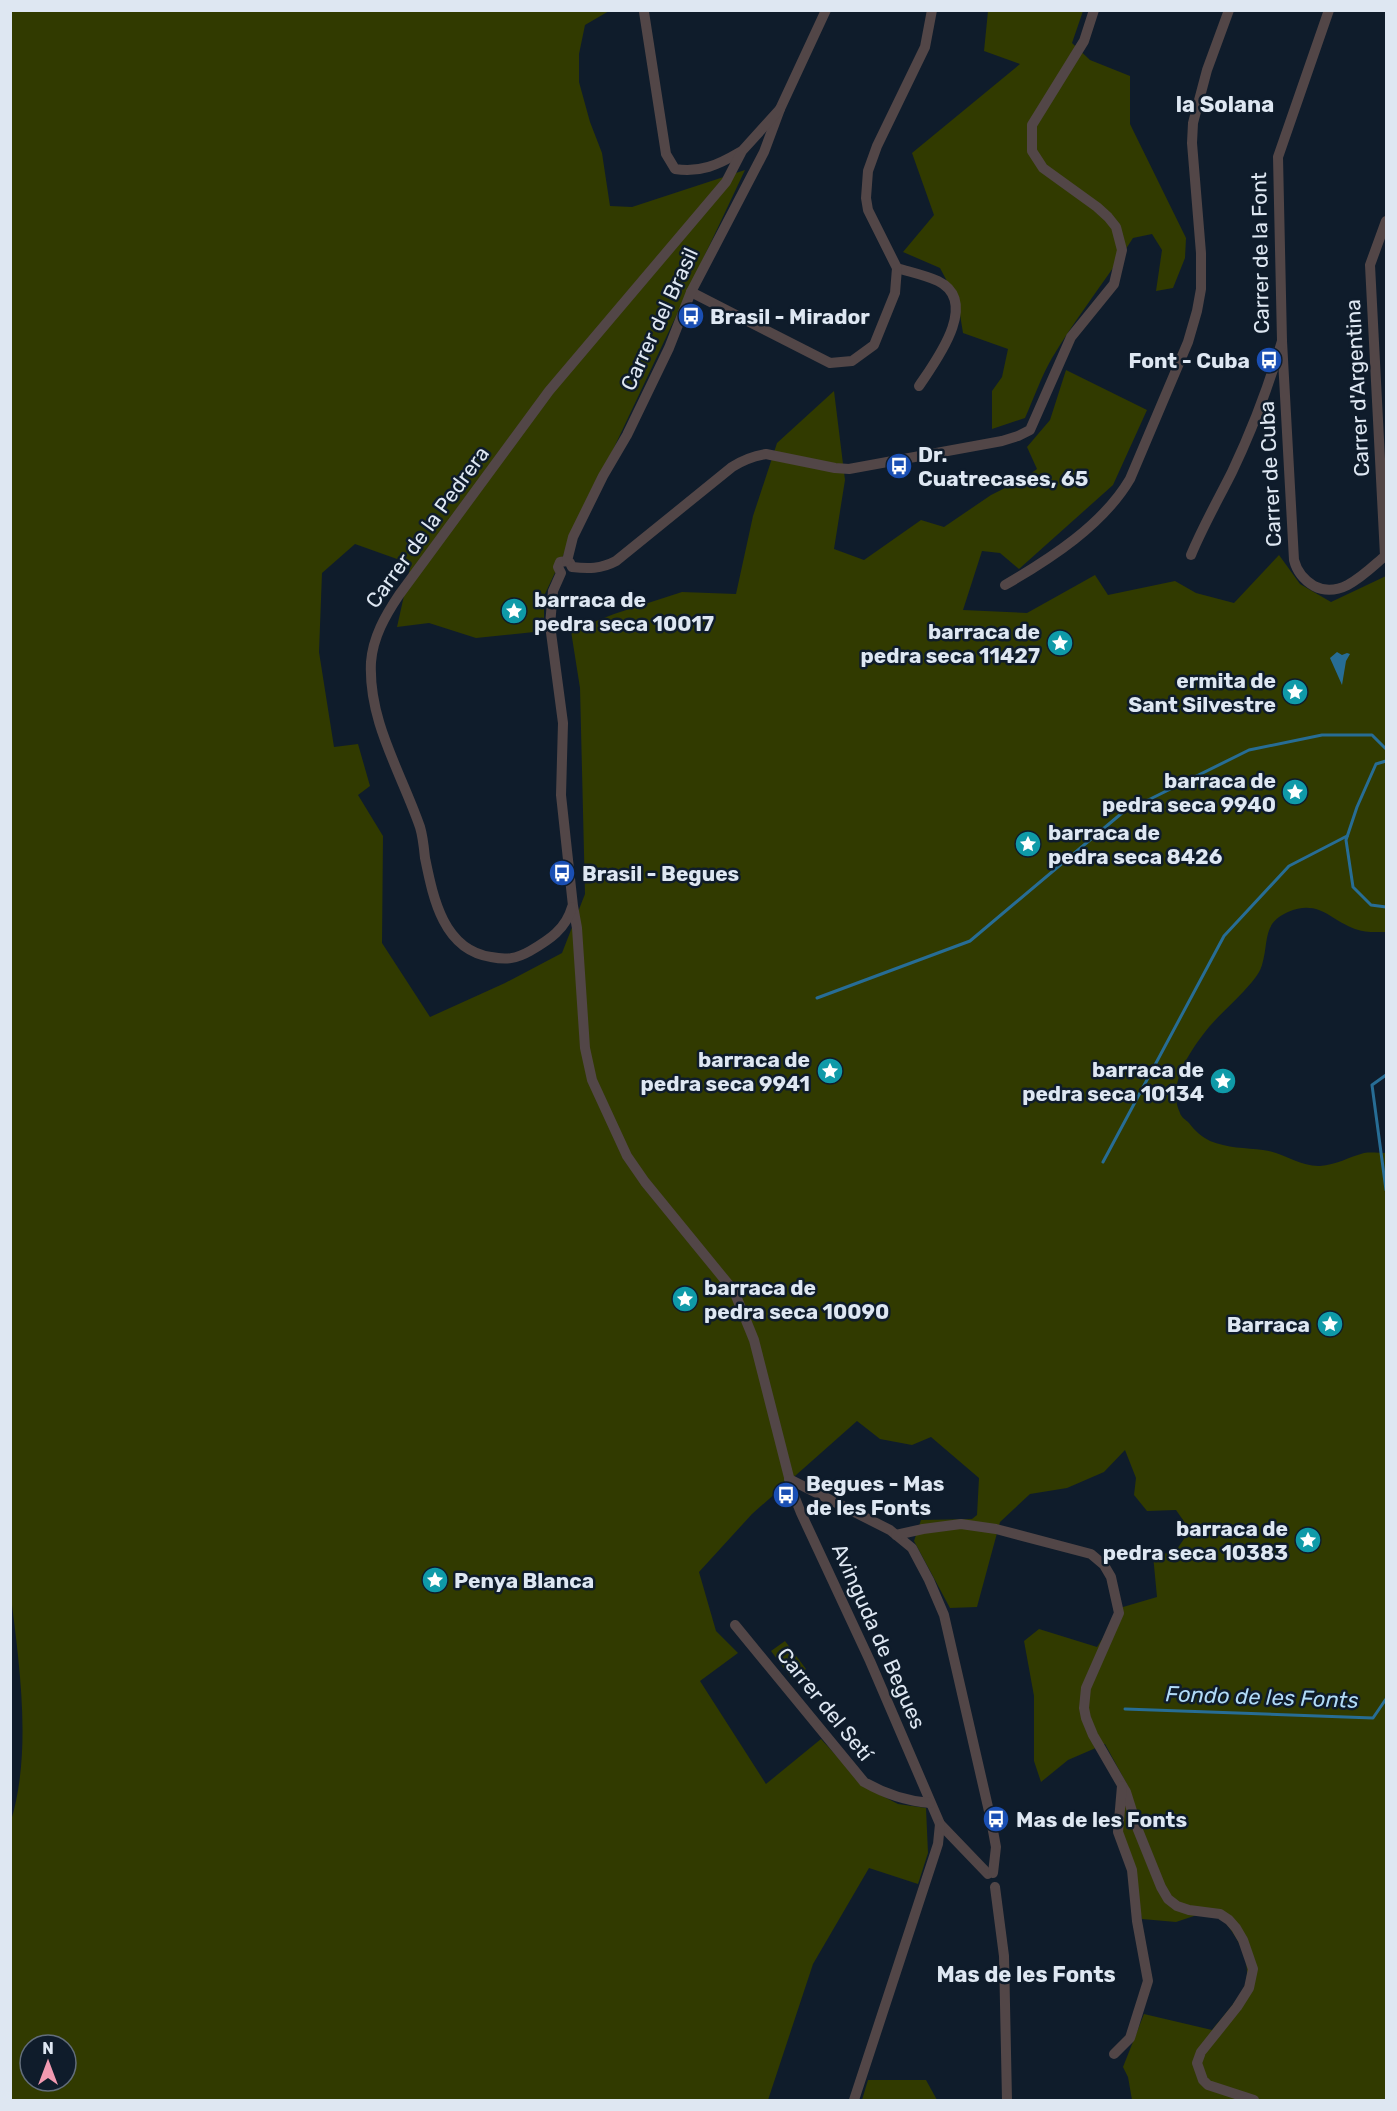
<svg xmlns="http://www.w3.org/2000/svg" width="1397" height="2111" font-family="Rubik,sans-serif">
<style>
.green{fill:#313a00;fill-rule:evenodd}
.water{fill:#276d95}
.lines{fill:none;stroke-linecap:round;stroke-linejoin:round}
.stream{stroke:#276d95;stroke-width:3}
.street{stroke:#524647;stroke-width:10}
.labels{text-anchor:middle;dominant-baseline:central;stroke-width:5;stroke-linejoin:round;paint-order:stroke}
.street-label{font-size:21px;fill:#dee7f2;stroke:#0f1c2b}
.poi-label{font-size:21px;font-weight:bold;fill:#dee7f2;stroke:#0f1c2b;text-anchor:start}
.neighbourhood-label{font-size:22px;font-weight:bold;fill:#dee7f2;stroke:#0f1c2b}
.water-label{font-size:22px;font-style:italic;fill:#b1dbf7;stroke:#0f1c2b}
</style>
<rect width="100%" height="100%" fill="#0f1c2b"/>
<g class="green">
<path d="M 11,11 L 609,11 L 585,25 L 579,54 L 579,82 L 590,122 L 602,153 L 610,206 L 632,207 L 745,170 L 544,596 L 544,631 L 476,638 L 429,623 L 397,627 L 411,564 L 355,544 L 322,573 L 319,652 L 334,747 L 358,744 L 370,786 L 358,795 L 383,836 L 382,943 L 430,1017 L 505,983 L 562,953 L 585,894 L 580,688 L 571,631 L 614,614 L 682,592 L 736,594 L 753,516 L 777,443 L 834,391 L 845,480 L 834,549 L 864,560 L 921,520 L 944,527 L 991,495 L 1023,479 L 1037,469 L 1027,447 L 1050,420 L 1066,370 L 1147,410 L 1113,485 L 1019,569 L 1000,553 L 982,551 L 963,610 L 1027,613 L 1095,575 L 1108,595 L 1175,581 L 1196,593 L 1234,603 L 1279,555 L 1300,584 L 1331,602 L 1386,576 L 1386,932 C 1376,932 1365,933 1355,929 C 1330,920 1319,899 1288,912 C 1262,923 1269,942 1262,965 C 1259,975 1251,983 1244,991 C 1233,1003 1220,1014 1209,1027 C 1192,1048 1166,1084 1180,1113 C 1181,1117 1186,1120 1189,1123 C 1194,1130 1202,1137 1210,1141 C 1227,1148 1246,1148 1263,1150 C 1282,1152 1301,1167 1320,1166 C 1336,1165 1349,1157 1364,1153 C 1371,1152 1379,1153 1386,1153 L 1386,2100 L 1132,2100 L 1128,2077 L 1123,2067 L 1144,2014 L 1212,2030 C 1220,2020 1242,1995 1245,1985 C 1253,1960 1236,1935 1221,1917 L 1200,1914 L 1176,1922 L 1142,1919 L 1120,1831 L 1129,1788 L 1105,1744 L 1068,1760 L 1041,1782 L 1034,1761 L 1034,1696 L 1024,1641 L 1039,1629 L 1097,1647 L 1123,1607 L 1157,1597 L 1153,1555 L 1175,1552 L 1190,1530 L 1176,1510 L 1147,1511 L 1134,1495 L 1136,1478 L 1125,1450 L 1104,1472 L 1067,1488 L 1030,1494 L 1000,1522 L 977,1607 L 950,1608 L 914,1541 L 921,1520 L 972,1519 L 977,1515 L 979,1478 L 931,1437 L 912,1445 L 880,1439 L 857,1421 L 752,1514 L 699,1572 L 716,1631 L 738,1653 L 700,1681 L 766,1784 L 821,1739 L 865,1787 L 898,1804 L 926,1808 L 928,1853 L 918,1884 L 869,1868 L 813,1964 L 768,2100 L 11,2100 L 10,1824 C 33,1752 19,1663 10,1589 ZM 30,2045 L 66,2045 L 66,2081 L 30,2081 Z"/>
<path d="M 988,11 L 1083,11 L 1072,43 L 1090,60 L 1130,76 L 1130,124 L 1186,238 L 1185,258 L 1173,288 L 1156,291 L 1162,250 L 1152,234 L 1133,238 C 1107,279 1077,316 1052,358 C 1041,377 1034,398 1025,418 L 992,429 L 992,391 L 1002,377 L 1008,349 L 963,333 L 958,302 L 940,268 L 903,252 L 934,215 L 912,153 L 1020,64 L 984,51 Z"/>
<path d="M 785,1641 L 806,1669 L 792,1679 L 771,1651 Z"/>
<path d="M 868,2080 L 926,2080 L 937,2100 L 862,2100 Z"/>
</g>
<path class="water" d="M 1337,652 L 1342,655 L 1347,653 L 1350,654 L 1346,661 L 1342,685 L 1330,658 Z"/>
<g class="lines">
<g class="stream">
<path d="M 1386,761 L 1376,764 L 1357,807 L 1346,840 L 1353,887 L 1371,905 L 1386,907"/>
<path d="M 817,998 L 970,941 L 1122,813 L 1249,750 L 1322,735 L 1372,735 L 1386,749"/>
<path d="M 1386,1075 L 1372,1085 L 1386,1190"/>
<path d="M 1103,1162 L 1224,936 L 1289,866 L 1347,836"/>
<path d="M 1125,1709 L 1373,1718 L 1386,1699"/>
</g>
<g class="street">
<path d="M 644,12 L 666,154 L 675,169 C 700,173 718,165 740,152"/>
<path d="M 897,268 C 910,272 925,275 938,281 C 981,302 935,362 919,386"/>
<path d="M 691,292 L 830,363 L 852,361 L 874,345 L 895,293 L 897,268 L 868,210 L 866,198 L 868,171 L 877,146 L 925,47 L 932,10"/>
<path d="M 1282,341 L 1294,560 C 1297,572 1304,580 1314,586 C 1341,600 1366,572 1385,556 L 1370,265 L 1386,221"/>
<path d="M 1191,555 C 1203,526 1218,500 1232,472 C 1252,430 1269,385 1282,341 L 1278,157 L 1329,10"/>
<path d="M 567,561 L 560,562 L 558,567 L 561,573 L 553,591 L 550,625 L 563,723 L 561,795 L 573,906 L 577,928 L 585,1048 L 592,1080 L 627,1156 L 645,1182 L 734,1291 L 754,1340 L 793,1493 L 801,1513 L 870,1661 L 940,1824 L 988,1874"/>
<path d="M 567,561 L 570,563 L 572,567 C 588,569 601,569 616,561 L 732,467 C 743,460 753,456 766,454 L 835,468 L 849,469 L 1002,441 L 1018,436 L 1030,430 L 1071,337 L 1114,284 L 1122,250 L 1116,227 L 1108,217 L 1097,207 L 1043,168 L 1032,151 L 1032,125 L 1084,41 L 1094,10"/>
<path d="M 567,561 L 573,537 L 603,476 L 627,435 L 669,348 L 691,292 L 764,152 L 780,109 L 826,10"/>
<path d="M 1005,585 C 1050,559 1103,525 1130,479 L 1188,342 L 1197,311 L 1201,289 L 1201,253 L 1192,143 L 1193,123 L 1207,70 L 1229,10"/>
<path d="M 572,907 C 566,929 549,940 530,951 C 516,959 506,960 491,957 C 443,950 433,897 425,858 C 424,848 423,837 420,827 C 401,772 368,721 371,662 C 373,637 385,616 399,595 L 549,391 L 726,182 L 742,151 L 780,109"/>
<path d="M 789,1479 L 890,1530 L 912,1548 L 929,1580 L 944,1615 L 991,1820 L 996,1847 L 993,1873"/>
<path d="M 896,1535 L 923,1529 L 961,1524 L 996,1529 L 1091,1554 L 1104,1565 L 1111,1577 L 1119,1613 L 1086,1688 L 1084,1708 L 1086,1718 L 1093,1735 L 1126,1792 L 1138,1830 L 1161,1887 L 1168,1899 L 1177,1906 L 1189,1910 L 1220,1914 L 1229,1920 L 1236,1928 L 1243,1940 L 1253,1969 L 1249,1988 L 1237,2007 L 1201,2052 L 1197,2063 L 1203,2080 L 1208,2085 L 1254,2100"/>
<path d="M 735,1625 L 864,1782 C 885,1794 906,1801 930,1803"/>
<path d="M 995,1887 L 1004,1956 L 1007,2100"/>
<path d="M 1114,2054 L 1130,2038 L 1148,1981 L 1137,1921 L 1132,1870 L 1118,1832 L 1122,1786"/>
<path d="M 854,2100 L 938,1844 L 940,1824"/>
</g>
</g>
<defs>
<symbol id="bus-disc" viewBox="-11 -11 22 22"><circle r="9.5" fill="#1a4fb4" stroke="#0f1c2b"/><path d="M-5-6H5V4H4V6H2V4H-2V6H-4V4H-5ZM-3.5-4V0h7V-4ZM-3.5 1.2v1.5H-2V1.2ZM2 1.2v1.5H3.5V1.2Z" fill="#fff"/></symbol>
<symbol id="sight-disc" viewBox="-11 -11 22 22"><circle r="9.5" fill="#0f9aa8" stroke="#0f1c2b"/><path d="M0-6L1.8-2.2L6-1.7L2.9 1.2L3.7 5.4L0 3.3L-3.7 5.4L-2.9 1.2L-6-1.7L-1.8-2.2Z" fill="#fff"/></symbol>
</defs>
<g fill-rule="evenodd">
<use href="#bus-disc" x="676" y="301" width="30" height="30"/>
<use href="#bus-disc" x="1254" y="345" width="30" height="30"/>
<use href="#bus-disc" x="884" y="451" width="30" height="30"/>
<use href="#sight-disc" x="499" y="596" width="30" height="30"/>
<use href="#sight-disc" x="1045" y="628" width="30" height="30"/>
<use href="#sight-disc" x="1280" y="677" width="30" height="30"/>
<use href="#sight-disc" x="1280" y="777" width="30" height="30"/>
<use href="#sight-disc" x="1013" y="829" width="30" height="30"/>
<use href="#bus-disc" x="547" y="858" width="30" height="30"/>
<use href="#sight-disc" x="815" y="1056" width="30" height="30"/>
<use href="#sight-disc" x="1208" y="1066" width="30" height="30"/>
<use href="#sight-disc" x="670" y="1284" width="30" height="30"/>
<use href="#sight-disc" x="1315" y="1309" width="30" height="30"/>
<use href="#bus-disc" x="771" y="1480" width="30" height="30"/>
<use href="#sight-disc" x="1293" y="1525" width="30" height="30"/>
<use href="#sight-disc" x="420" y="1565" width="30" height="30"/>
<use href="#bus-disc" x="981" y="1804" width="30" height="30"/>
</g>
<g class="labels">
<g class="street-label">
<text transform="translate(1260 253) rotate(-91)">Carrer de la Font</text>
<text transform="translate(659 319) rotate(-65)">Carrer del Brasil</text>
<text transform="translate(1357 388) rotate(-93)">Carrer d'Argentina</text>
<text transform="translate(1270 474) rotate(-93)">Carrer de Cuba</text>
<text transform="translate(427 527) rotate(-54)">Carrer de la Pedrera</text>
<text transform="translate(879 1636) rotate(66)">Avinguda de Begues</text>
<text transform="translate(825 1704) rotate(51)">Carrer del Setí</text>
</g>
<g class="poi-label">
<text x="710" y="316">Brasil - Mirador</text>
<text x="1250" y="360" text-anchor="end">Font - Cuba</text>
<text x="918" y="454">Dr.<tspan x="918" dy="24">Cuatrecases, 65</tspan></text>
<text x="534" y="599">barraca de<tspan x="534" dy="24">pedra seca 10017</tspan></text>
<text x="1040" y="631" text-anchor="end">barraca de<tspan x="1040" dy="24">pedra seca 11427</tspan></text>
<text x="1276" y="680" text-anchor="end">ermita de<tspan x="1276" dy="24">Sant Silvestre</tspan></text>
<text x="1276" y="780" text-anchor="end">barraca de<tspan x="1276" dy="24">pedra seca 9940</tspan></text>
<text x="1048" y="832">barraca de<tspan x="1048" dy="24">pedra seca 8426</tspan></text>
<text x="582" y="873">Brasil - Begues</text>
<text x="810" y="1059" text-anchor="end">barraca de<tspan x="810" dy="24">pedra seca 9941</tspan></text>
<text x="1204" y="1069" text-anchor="end">barraca de<tspan x="1204" dy="24">pedra seca 10134</tspan></text>
<text x="704" y="1287">barraca de<tspan x="704" dy="24">pedra seca 10090</tspan></text>
<text x="1310" y="1324" text-anchor="end">Barraca</text>
<text x="806" y="1483">Begues - Mas<tspan x="806" dy="24">de les Fonts</tspan></text>
<text x="1288" y="1528" text-anchor="end">barraca de<tspan x="1288" dy="24">pedra seca 10383</tspan></text>
<text x="454" y="1580">Penya Blanca</text>
<text x="1016" y="1819">Mas de les Fonts</text>
</g>
<g class="neighbourhood-label">
<text x="1225" y="104">la Solana</text>
<text x="1026" y="1974">Mas de les Fonts</text>
</g>
<g class="water-label">
<text transform="translate(1262 1697) rotate(2)">Fondo de les Fonts</text>
</g>
</g>
<rect width="1397" height="2111" fill="none" stroke="#dee7f2" stroke-width="24"/>
<g transform="translate(48 2063)"><circle r="28" fill="#0f1c2b" stroke="#626d7b" stroke-width="1.5"/>
<path d="M0-4.5L10 22L0 15L-10 22Z" fill="#f19ab1"/>
<text y="-9" font-size="16" font-weight="bold" text-anchor="middle" fill="#dee7f2">N</text>
</g>
</svg>
